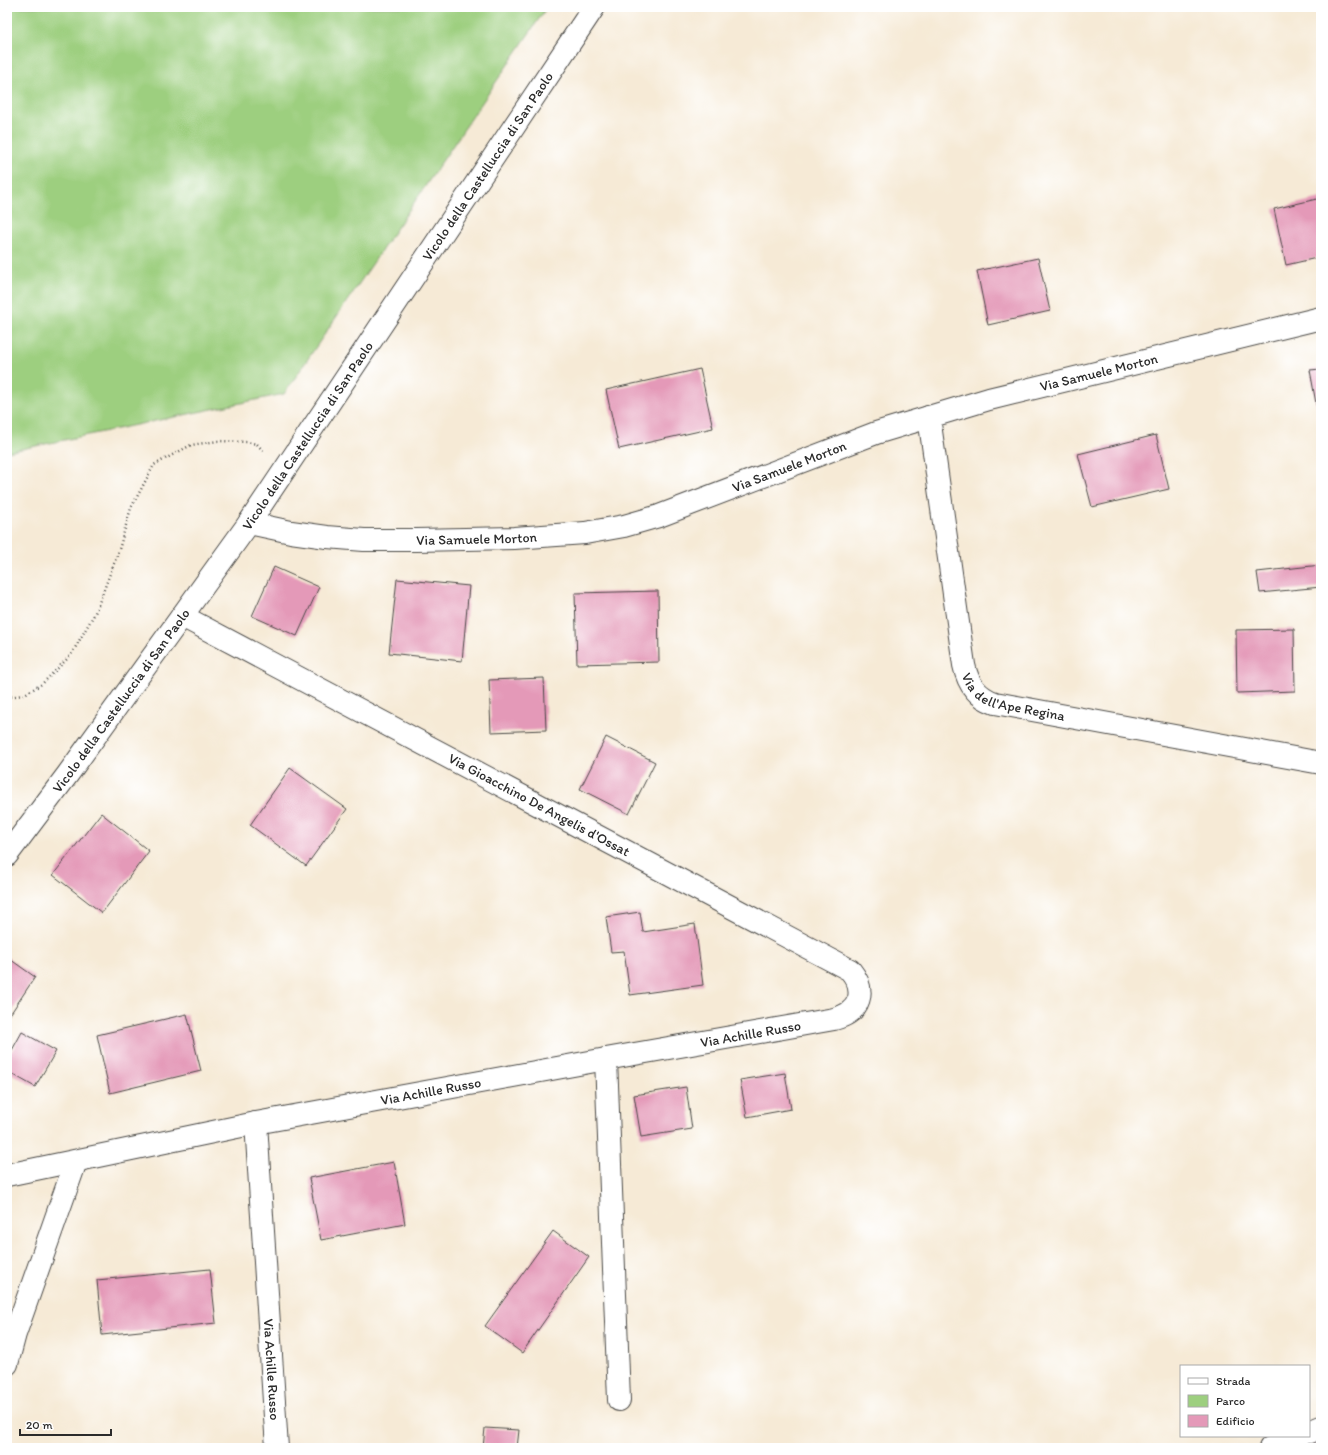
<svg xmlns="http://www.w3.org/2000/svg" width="1328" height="1455" font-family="Itim,sans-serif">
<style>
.industrial{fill:#d1bdcb}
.green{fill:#9dcf7f;stroke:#647d55}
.building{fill:#e499b8}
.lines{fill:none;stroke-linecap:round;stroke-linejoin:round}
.minor-casing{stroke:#494845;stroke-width:24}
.path{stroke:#494845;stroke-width:2.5;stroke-dasharray:1 3;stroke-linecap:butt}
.minor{stroke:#fff;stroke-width:22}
.labels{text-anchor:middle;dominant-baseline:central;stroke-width:3.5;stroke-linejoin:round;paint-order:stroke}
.street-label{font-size:14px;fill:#2b2b2b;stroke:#fff}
</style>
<rect width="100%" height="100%" fill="#fff"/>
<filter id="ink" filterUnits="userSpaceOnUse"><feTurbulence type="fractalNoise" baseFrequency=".025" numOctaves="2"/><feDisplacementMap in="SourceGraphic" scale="8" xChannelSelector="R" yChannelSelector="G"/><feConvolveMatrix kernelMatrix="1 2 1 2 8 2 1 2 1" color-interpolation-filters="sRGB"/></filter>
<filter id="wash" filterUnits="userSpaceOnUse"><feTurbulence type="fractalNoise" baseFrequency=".012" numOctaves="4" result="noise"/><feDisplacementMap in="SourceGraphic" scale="16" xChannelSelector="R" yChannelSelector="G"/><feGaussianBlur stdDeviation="0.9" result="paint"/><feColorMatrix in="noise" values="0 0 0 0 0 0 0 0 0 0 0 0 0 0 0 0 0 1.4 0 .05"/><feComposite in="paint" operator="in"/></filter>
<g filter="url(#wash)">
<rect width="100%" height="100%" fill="#f6ead6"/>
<path class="industrial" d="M 1321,1429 L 1321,1448 L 1282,1448 Z"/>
<path class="green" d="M 7,7 L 547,7 L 284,394 L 7,452 Z"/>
<g id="blocks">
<g class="building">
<path d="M 1321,198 L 1321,257 L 1286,265 L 1274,209 Z"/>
<path d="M 1038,258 L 1050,311 L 988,325 L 977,271 Z"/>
<path d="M 700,369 L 713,428 L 619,449 L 606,390 Z"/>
<path d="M 1321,369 L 1321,426 L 1320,426 L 1310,370 Z"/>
<path d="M 1156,435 L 1169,489 L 1092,507 L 1078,454 Z"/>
<path d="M 1321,565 L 1321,587 L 1260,593 L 1257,572 Z"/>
<path d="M 274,567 L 319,587 L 297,636 L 252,616 Z"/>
<path d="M 397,579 L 469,586 L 462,661 L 389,653 Z"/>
<path d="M 658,591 L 659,662 L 577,664 L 575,593 Z"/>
<path d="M 1294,629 L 1295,691 L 1237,693 L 1236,630 Z"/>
<path d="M 544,678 L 546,730 L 491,732 L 489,680 Z"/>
<path d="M 606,737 L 655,762 L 629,814 L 580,789 Z"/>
<path d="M 290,768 L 347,809 L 306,866 L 250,825 Z"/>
<path d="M 101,813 L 149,851 L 102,913 L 53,875 Z"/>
<path d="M 640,912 L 643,932 L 695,924 L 703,985 L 630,995 L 624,951 L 611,952 L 606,917 Z"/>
<path d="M 7,957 L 35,977 L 9,1016 L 7,1014 Z"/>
<path d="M 187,1014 L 201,1071 L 110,1093 L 97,1035 Z"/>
<path d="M 22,1032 L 56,1051 L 35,1087 L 7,1071 L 7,1050 L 11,1052 Z"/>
<path d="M 785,1073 L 791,1109 L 747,1117 L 740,1080 Z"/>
<path d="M 686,1087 L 692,1129 L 641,1137 L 634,1095 Z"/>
<path d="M 394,1162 L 405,1224 L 321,1240 L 309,1178 Z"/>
<path d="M 553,1231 L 589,1257 L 522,1353 L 485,1326 Z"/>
<path d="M 210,1269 L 216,1323 L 102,1335 L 97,1280 Z"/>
<path d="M 485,1428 L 519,1430 L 517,1448 L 483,1448 Z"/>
</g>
</g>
</g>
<g filter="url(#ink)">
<use href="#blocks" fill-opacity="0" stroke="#494845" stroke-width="1"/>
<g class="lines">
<defs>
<g id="minor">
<path id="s1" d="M 929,417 L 964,665 C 968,684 977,697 995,703 L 1321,763"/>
<path id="s2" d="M 249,523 L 291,532 L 327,537 L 364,540 L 416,540 L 514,538 L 585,533 L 624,526 L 659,516 L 876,433 L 929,417 L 989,399 L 1321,318"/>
<path id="s3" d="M 7,855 L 68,774 L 249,523 L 594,7"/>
<path d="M 606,1059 L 619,1400"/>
<path id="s4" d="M 256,1123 L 277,1448"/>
<path id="s5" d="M 7,1175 L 256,1123 L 606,1059 L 834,1019 C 861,1012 867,991 850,970 L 182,616"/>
<path d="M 7,1364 L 15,1334 L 76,1161"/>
<path d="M 1309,1432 L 1321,1427"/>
<path d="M 1270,1448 L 1299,1436"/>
</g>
</defs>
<use href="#minor" class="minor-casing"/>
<path class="path" d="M 7,697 L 23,695 L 42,684 L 71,655 L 95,613 L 118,553 L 131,508 L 154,465 L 191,445 L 218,441 L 247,442 L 257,444 L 265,453"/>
<use href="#minor" class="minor"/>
</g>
</g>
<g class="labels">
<g class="street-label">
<text stroke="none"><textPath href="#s3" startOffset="840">Vicolo della Castelluccia di San Paolo</textPath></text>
<text stroke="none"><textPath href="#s2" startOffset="877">Via Samuele Morton</textPath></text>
<text stroke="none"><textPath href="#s3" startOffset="516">Vicolo della Castelluccia di San Paolo</textPath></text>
<text stroke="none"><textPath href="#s2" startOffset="553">Via Samuele Morton</textPath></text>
<text stroke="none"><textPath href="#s2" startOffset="229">Via Samuele Morton</textPath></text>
<text stroke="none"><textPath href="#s1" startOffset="316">Via dell'Ape Regina</textPath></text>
<text stroke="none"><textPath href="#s3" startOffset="192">Vicolo della Castelluccia di San Paolo</textPath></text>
<text transform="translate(539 805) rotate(28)">Via Gioacchino De Angelis d'Ossat</text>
<text stroke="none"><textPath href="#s5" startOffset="757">Via Achille Russo</textPath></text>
<text stroke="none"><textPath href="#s5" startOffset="432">Via Achille Russo</textPath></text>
<text stroke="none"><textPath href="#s4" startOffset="247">Via Achille Russo</textPath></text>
</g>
</g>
<rect width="1328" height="1455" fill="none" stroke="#fff" stroke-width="24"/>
<rect x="1180" y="1365" width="130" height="72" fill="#ffffff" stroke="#aaaaaa"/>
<rect x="1188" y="1378" width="20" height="6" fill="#ffffff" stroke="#aaaaaa"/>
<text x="1216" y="1385" font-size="12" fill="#2b2b2b">Strada</text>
<rect x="1188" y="1395" width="20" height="12" fill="#9dcf7f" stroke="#aaaaaa"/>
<text x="1216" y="1405" font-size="12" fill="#2b2b2b">Parco</text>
<rect x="1188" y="1415" width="20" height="12" fill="#e499b8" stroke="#aaaaaa"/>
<text x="1216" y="1425" font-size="12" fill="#2b2b2b">Edificio</text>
<path d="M20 1429v6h91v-6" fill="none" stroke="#2b2b2b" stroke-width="2"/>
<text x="26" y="1429" font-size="12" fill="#2b2b2b" stroke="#ffffff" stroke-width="3" paint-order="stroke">20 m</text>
</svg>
